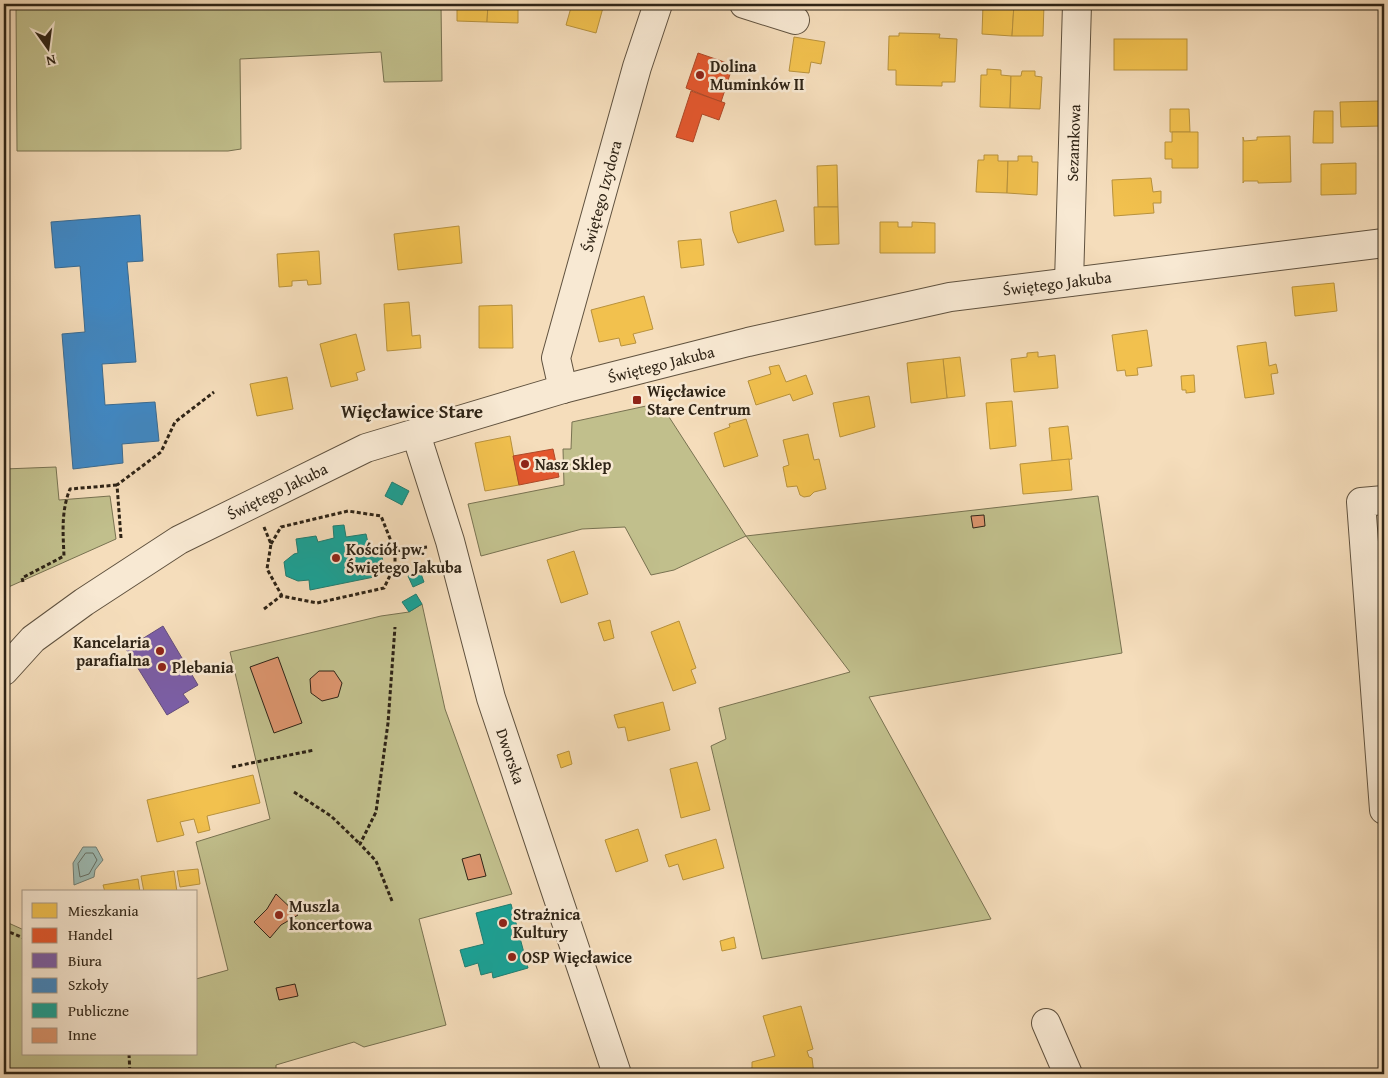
<svg xmlns="http://www.w3.org/2000/svg" width="1388" height="1078" font-family="'Gentium Book Plus',serif">
<style>
.green{fill:#c1bf8c;stroke:#787251}
.water{fill:#9dbbb4;stroke:#717f75}
.homes{fill:#f2c14e;stroke:#b8923d}
.shops{fill:#e4572e;stroke:#ae4827}
.offices{fill:#7b5ea7;stroke:#644d7c}
.schools{fill:#3f88c5;stroke:#3a6a90}
.public{fill:#17a398;stroke:#1e7d71}
.lines{fill:none;stroke-linecap:round;stroke-linejoin:round}
.shore{stroke:#667065;stroke-width:1}
.building{fill:#db946d;stroke:#2f2416}
.minor-casing{stroke:#60523f;stroke-width:30}
.path{stroke:#2f2416;stroke-width:3;stroke-dasharray:4 2.5;stroke-linecap:butt}
.minor{stroke:#f8e9d3;stroke-width:28}
.poi-dot{fill:#8f2418;stroke:#f8e9d3;stroke-width:2}
.labels{text-anchor:middle;dominant-baseline:central;stroke-width:5;stroke-linejoin:round;paint-order:stroke}
.poi-label{font-size:16px;font-weight:bold;fill:#2f2416;stroke:#f8e9d3;text-anchor:start}
.street-label{font-size:16px;fill:#2f2416;stroke:#f8e9d3}
.quarter-label{font-size:19px;font-weight:bold;fill:#2f2416;stroke:#f8e9d3}
</style>
<rect width="100%" height="100%" fill="#f5ddbb"/>
<filter id="stains"><feTurbulence type="fractalNoise" baseFrequency=".004" numOctaves="4"/><feColorMatrix values="0 0 0 0 .2 0 0 0 0 .09 0 0 0 0 .02 0 0 0 .5 -.17"/></filter>
<radialGradient id="worn" r=".72"><stop offset=".6" stop-color="#630" stop-opacity="0"/><stop offset="1" stop-color="#630" stop-opacity=".3"/></radialGradient>
<g class="green">
<path d="M 16,4 L 441,4 L 442,81 L 384,82 L 381,52 L 240,59 L 241,149 L 228,151 L 17,151 Z"/>
<path d="M 660,403 L 746,536 L 1098,496 L 1122,653 L 869,697 L 991,919 L 762,959 L 711,746 L 726,739 L 719,708 L 850,672 L 746,536 L 674,570 L 651,575 L 625,527 L 582,529 L 481,556 L 468,504 L 564,485 L 563,449 L 571,449 L 572,422 Z"/>
<path d="M 56,467 L 59,500 L 110,496 L 116,539 L 4,589 L 4,469 Z"/>
<path d="M 422,604 L 445,709 L 512,894 L 419,919 L 446,1025 L 364,1047 L 354,1042 L 276,1065 L 276,1074 L 4,1074 L 4,921 L 24,930 L 24,1054 L 196,1054 L 196,979 L 228,970 L 196,842 L 270,819 L 230,652 L 381,616 L 409,612 Z"/>
</g>
<path class="water" d="M 83,847 L 96,847 L 103,860 L 95,870 L 94,877 L 74,885 L 73,863 Z"/>
<g class="homes">
<path d="M 457,4 L 488,4 L 487,22 L 457,21 Z"/>
<path d="M 488,4 L 518,4 L 518,23 L 487,22 Z"/>
<path d="M 572,4 L 604,4 L 596,33 L 566,25 Z"/>
<path d="M 983,4 L 1014,4 L 1012,36 L 982,34 Z"/>
<path d="M 1014,4 L 1044,4 L 1043,36 L 1012,36 Z"/>
<path d="M 899,33 L 940,34 L 939,38 L 957,39 L 955,82 L 942,82 L 942,86 L 896,85 L 896,70 L 888,70 L 889,36 L 899,36 Z"/>
<path d="M 794,37 L 825,42 L 821,64 L 811,62 L 809,73 L 789,71 Z"/>
<rect x="1114" y="39" width="73" height="31"/>
<path d="M 987,69 L 1001,70 L 1001,75 L 1011,76 L 1010,108 L 980,107 L 981,75 L 987,75 Z"/>
<path d="M 1022,71 L 1035,71 L 1035,76 L 1042,77 L 1040,109 L 1010,108 L 1011,76 L 1021,76 Z"/>
<path d="M 1380,101 L 1384,101 L 1384,126 L 1381,126 Z"/>
<path d="M 1380,101 L 1381,126 L 1341,127 L 1340,102 Z"/>
<path d="M 1170,109 L 1189,109 L 1190,132 L 1170,132 Z"/>
<path d="M 1314,111 L 1333,111 L 1333,143 L 1313,143 Z"/>
<path d="M 1172,132 L 1198,132 L 1198,168 L 1172,168 L 1172,159 L 1165,159 L 1165,142 L 1172,142 Z"/>
<path d="M 1290,136 L 1291,182 L 1258,183 L 1258,181 L 1244,181 L 1243,183 L 1243,137 L 1244,141 L 1257,140 L 1257,137 Z"/>
<path d="M 984,155 L 998,155 L 998,161 L 1008,161 L 1007,193 L 976,192 L 978,160 L 984,160 Z"/>
<path d="M 1018,156 L 1032,156 L 1032,162 L 1038,162 L 1037,195 L 1007,193 L 1008,161 L 1018,161 Z"/>
<path d="M 1356,163 L 1356,194 L 1321,195 L 1321,164 Z"/>
<path d="M 837,165 L 838,207 L 818,207 L 817,166 Z"/>
<path d="M 1151,178 L 1153,192 L 1161,191 L 1161,203 L 1153,203 L 1154,213 L 1114,216 L 1112,180 Z"/>
<path d="M 776,200 L 784,231 L 738,243 L 733,231 L 730,212 Z"/>
<path d="M 814,207 L 838,207 L 839,244 L 815,245 Z"/>
<path d="M 880,222 L 898,222 L 898,227 L 912,227 L 912,222 L 935,223 L 935,253 L 880,253 Z"/>
<path d="M 459,226 L 462,263 L 398,270 L 394,234 Z"/>
<path d="M 701,239 L 704,265 L 681,268 L 678,241 Z"/>
<path d="M 319,251 L 321,284 L 308,285 L 307,280 L 292,281 L 292,286 L 279,287 L 277,254 Z"/>
<path d="M 1334,283 L 1337,311 L 1295,316 L 1292,287 Z"/>
<path d="M 644,296 L 653,329 L 633,334 L 636,343 L 621,346 L 619,338 L 599,342 L 591,310 Z"/>
<path d="M 409,302 L 412,336 L 420,335 L 421,348 L 387,351 L 384,304 Z"/>
<path d="M 512,305 L 513,348 L 479,348 L 479,306 Z"/>
<path d="M 1147,330 L 1152,366 L 1137,368 L 1138,375 L 1126,376 L 1125,370 L 1117,371 L 1112,335 Z"/>
<path d="M 356,334 L 365,370 L 356,373 L 358,380 L 331,387 L 320,344 Z"/>
<path d="M 1266,342 L 1269,366 L 1276,364 L 1278,373 L 1271,374 L 1274,394 L 1245,398 L 1237,346 Z"/>
<path d="M 1038,352 L 1038,357 L 1055,355 L 1058,388 L 1014,392 L 1011,359 L 1027,357 L 1027,353 Z"/>
<path d="M 960,357 L 965,396 L 947,398 L 943,359 Z"/>
<path d="M 943,359 L 947,398 L 911,403 L 907,363 Z"/>
<path d="M 779,365 L 786,382 L 806,375 L 813,394 L 793,401 L 790,394 L 756,405 L 748,381 L 771,374 L 769,367 Z"/>
<path d="M 1194,375 L 1195,392 L 1186,393 L 1186,390 L 1182,390 L 1181,376 Z"/>
<path d="M 287,377 L 293,409 L 257,416 L 250,384 Z"/>
<path d="M 869,396 L 875,427 L 840,437 L 833,403 Z"/>
<path d="M 1012,401 L 1016,446 L 990,449 L 986,403 Z"/>
<path d="M 746,419 L 758,456 L 724,467 L 714,433 L 730,427 L 729,424 Z"/>
<path d="M 1068,426 L 1072,459 L 1052,461 L 1049,428 Z"/>
<path d="M 808,434 L 814,460 L 819,459 L 826,489 L 814,492 L 810,496 L 804,497 L 800,495 L 797,486 L 787,487 L 783,467 L 789,465 L 783,440 Z"/>
<path d="M 510,436 L 519,485 L 485,491 L 475,443 Z"/>
<path d="M 1069,459 L 1072,490 L 1023,494 L 1020,464 Z"/>
<path d="M 574,551 L 588,594 L 561,603 L 547,560 Z"/>
<path d="M 610,620 L 614,638 L 604,641 L 598,623 Z"/>
<path d="M 679,621 L 696,668 L 691,670 L 696,683 L 673,691 L 651,632 Z"/>
<path d="M 663,702 L 670,730 L 628,741 L 625,727 L 618,728 L 614,715 Z"/>
<path d="M 569,751 L 572,764 L 561,768 L 557,755 Z"/>
<path d="M 697,762 L 710,810 L 681,818 L 670,769 Z"/>
<path d="M 253,775 L 260,803 L 207,816 L 210,830 L 198,833 L 194,819 L 180,822 L 184,835 L 157,842 L 147,800 Z"/>
<path d="M 638,829 L 648,861 L 616,872 L 605,840 Z"/>
<path d="M 716,839 L 724,868 L 683,880 L 678,864 L 669,867 L 665,855 Z"/>
<path d="M 198,869 L 200,884 L 180,887 L 177,871 Z"/>
<path d="M 174,871 L 177,892 L 144,892 L 141,876 Z"/>
<path d="M 138,879 L 140,892 L 105,892 L 103,885 Z"/>
<path d="M 734,937 L 736,948 L 722,951 L 720,941 Z"/>
<path d="M 801,1006 L 813,1049 L 807,1051 L 809,1057 L 812,1058 L 814,1074 L 729,1074 L 752,1068 L 752,1062 L 775,1056 L 763,1016 Z"/>
</g>
<g class="shops">
<path d="M 698,53 L 733,65 L 721,102 L 686,88 Z"/>
<path d="M 691,91 L 725,103 L 719,120 L 702,114 L 693,142 L 676,137 Z"/>
<path d="M 553,449 L 559,477 L 519,485 L 513,456 Z"/>
</g>
<path class="offices" d="M 163,626 L 198,685 L 183,694 L 189,702 L 167,715 L 126,649 Z"/>
<path class="schools" d="M 140,215 L 143,261 L 127,262 L 136,362 L 102,364 L 105,405 L 155,402 L 159,441 L 122,444 L 123,463 L 73,469 L 62,334 L 85,332 L 80,266 L 55,268 L 51,222 Z"/>
<g class="public">
<path d="M 392,482 L 409,491 L 402,505 L 385,496 Z"/>
<path d="M 344,525 L 346,537 L 366,534 L 369,547 L 380,546 L 383,562 L 372,564 L 374,577 L 310,590 L 309,580 L 298,581 L 286,576 L 284,562 L 294,554 L 298,553 L 296,539 L 316,536 L 318,542 L 334,538 L 333,526 Z"/>
<path d="M 420,571 L 424,582 L 413,587 L 408,576 Z"/>
<path d="M 416,594 L 422,604 L 409,612 L 402,602 Z"/>
<path d="M 511,904 L 528,968 L 493,978 L 492,972 L 481,975 L 478,963 L 465,967 L 460,950 L 484,944 L 476,913 Z"/>
</g>
<g class="lines">
<path class="shore" d="M 86,853 L 93,853 L 97,860 L 89,874 L 80,877 L 78,864 Z"/>
</g>
<g class="building">
<path d="M 984,515 L 985,526 L 973,528 L 971,516 Z"/>
<path d="M 278,657 L 302,723 L 274,733 L 250,667 Z"/>
<path d="M 319,671 L 334,671 L 342,683 L 338,697 L 322,701 L 311,693 L 310,679 Z"/>
<path d="M 480,854 L 486,876 L 468,880 L 462,859 Z"/>
<path d="M 276,894 L 298,915 L 281,925 L 270,938 L 254,922 L 267,909 Z"/>
<path d="M 295,984 L 298,996 L 279,1000 L 276,988 Z"/>
</g>
<g class="lines">
<defs>
<g id="minor">
<path d="M 744,4 L 795,20"/>
<path d="M 1069,282 L 1077,4"/>
<path d="M 563,389 L 556,358 L 637,67 L 658,4"/>
<path d="M 416,434 L 450,541 L 491,698 L 617,1074"/>
<path d="M 1384,500 L 1361,502 L 1384,810"/>
<path d="M 4,671 L 33,639 L 84,602 L 179,540 L 366,448 L 563,389 L 748,342 L 950,297 L 1384,243"/>
<path d="M 1046,1023 L 1068,1074"/>
</g>
</defs>
<use href="#minor" class="minor-casing"/>
<g class="path">
<path d="M 264,527 L 271,544 L 267,569 L 282,596 L 317,603 L 384,588 L 395,565 L 395,551 L 427,547"/>
<path d="M 121,538 L 117,485 L 161,452 L 175,422 L 214,392"/>
<path d="M 271,544 L 281,527 L 348,511 L 381,516 L 395,551"/>
<path d="M 23,582 L 22,578 L 64,556 C 63,533 61,511 70,489 L 117,485"/>
<path d="M 264,609 L 281,596"/>
<path d="M 232,767 L 314,750"/>
<path d="M 294,792 L 331,816 L 360,844"/>
<path d="M 392,901 L 376,861 L 360,844 L 376,812 L 388,723 L 395,627"/>
<path d="M 4,930 L 24,938"/>
<path d="M 129,1054 L 130,1074"/>
</g>
<use href="#minor" class="minor"/>
</g>
<g class="poi-dot">
<circle cx="700" cy="75" r="5"/>
<rect x="632" y="395" width="10" height="10" rx="2.5"/>
<circle cx="525" cy="464" r="5"/>
<circle cx="336" cy="558" r="5"/>
<circle cx="160" cy="651" r="5"/>
<circle cx="162" cy="667" r="5"/>
<circle cx="279" cy="915" r="5"/>
<circle cx="503" cy="923" r="5"/>
<circle cx="512" cy="957" r="5"/>
</g>
<g class="labels">
<g class="poi-label">
<text x="710" y="66">Dolina<tspan x="710" dy="18">Muminków II</tspan></text>
<text x="647" y="391">Więcławice<tspan x="647" dy="18">Stare Centrum</tspan></text>
<text x="535" y="464">Nasz Sklep</text>
<text x="346" y="549">Kościół pw.<tspan x="346" dy="18">Świętego Jakuba</tspan></text>
<text x="150" y="642" text-anchor="end">Kancelaria<tspan x="150" dy="18">parafialna</tspan></text>
<text x="172" y="667">Plebania</text>
<text x="289" y="906">Muszla<tspan x="289" dy="18">koncertowa</tspan></text>
<text x="513" y="914">Strażnica<tspan x="513" dy="18">Kultury</tspan></text>
<text x="522" y="957">OSP Więcławice</text>
</g>
<g class="street-label">
<text transform="translate(1073 143) rotate(-88)">Sezamkowa</text>
<text transform="translate(601 196) rotate(-75)">Świętego Izydora</text>
<text transform="translate(1057 283) rotate(-7)">Świętego Jakuba</text>
<text transform="translate(661 364) rotate(-14)">Świętego Jakuba</text>
<text transform="translate(277 491) rotate(-26)">Świętego Jakuba</text>
<text transform="translate(511 756) rotate(71)">Dworska</text>
</g>
<g class="quarter-label">
<text x="412" y="411">Więcławice Stare</text>
</g>
</g>
<rect width="1388" height="1078" fill="none" stroke="#f5ddbb" stroke-width="20"/>
<rect x="5" y="5" width="1378" height="1068" fill="none" stroke="#2f2416" stroke-width="2.5"/>
<rect x="10" y="10" width="1368" height="1058" fill="none" stroke="#2f2416"/>
<rect x="22" y="890" width="175" height="165" fill="#f8e9d3" stroke="#a89a87"/>
<rect x="32" y="903" width="25" height="15" fill="#f2c14e" stroke="#a89a87"/>
<text x="68" y="916" font-size="15" fill="#2f2416">Mieszkania</text>
<rect x="32" y="928" width="25" height="15" fill="#e4572e" stroke="#a89a87"/>
<text x="68" y="940" font-size="15" fill="#2f2416">Handel</text>
<rect x="32" y="953" width="25" height="15" fill="#7b5ea7" stroke="#a89a87"/>
<text x="68" y="966" font-size="15" fill="#2f2416">Biura</text>
<rect x="32" y="978" width="25" height="15" fill="#3f88c5" stroke="#a89a87"/>
<text x="68" y="990" font-size="15" fill="#2f2416">Szkoły</text>
<rect x="32" y="1003" width="25" height="15" fill="#17a398" stroke="#a89a87"/>
<text x="68" y="1016" font-size="15" fill="#2f2416">Publiczne</text>
<rect x="32" y="1028" width="25" height="15" fill="#db946d" stroke="#a89a87"/>
<text x="68" y="1040" font-size="15" fill="#2f2416">Inne</text>
<g transform="translate(48 48) rotate(166)" stroke="#f8e9d3" stroke-width="4" paint-order="stroke">
<path d="M0-4L9 19L0 12L-9 19Z" fill="#2f2416"/>
<text y="-8" font-size="14" font-weight="bold" text-anchor="middle" fill="#2f2416">N</text>
</g>
<rect width="100%" height="100%" filter="url(#stains)"/>
<rect width="100%" height="100%" fill="url(#worn)"/>
</svg>
